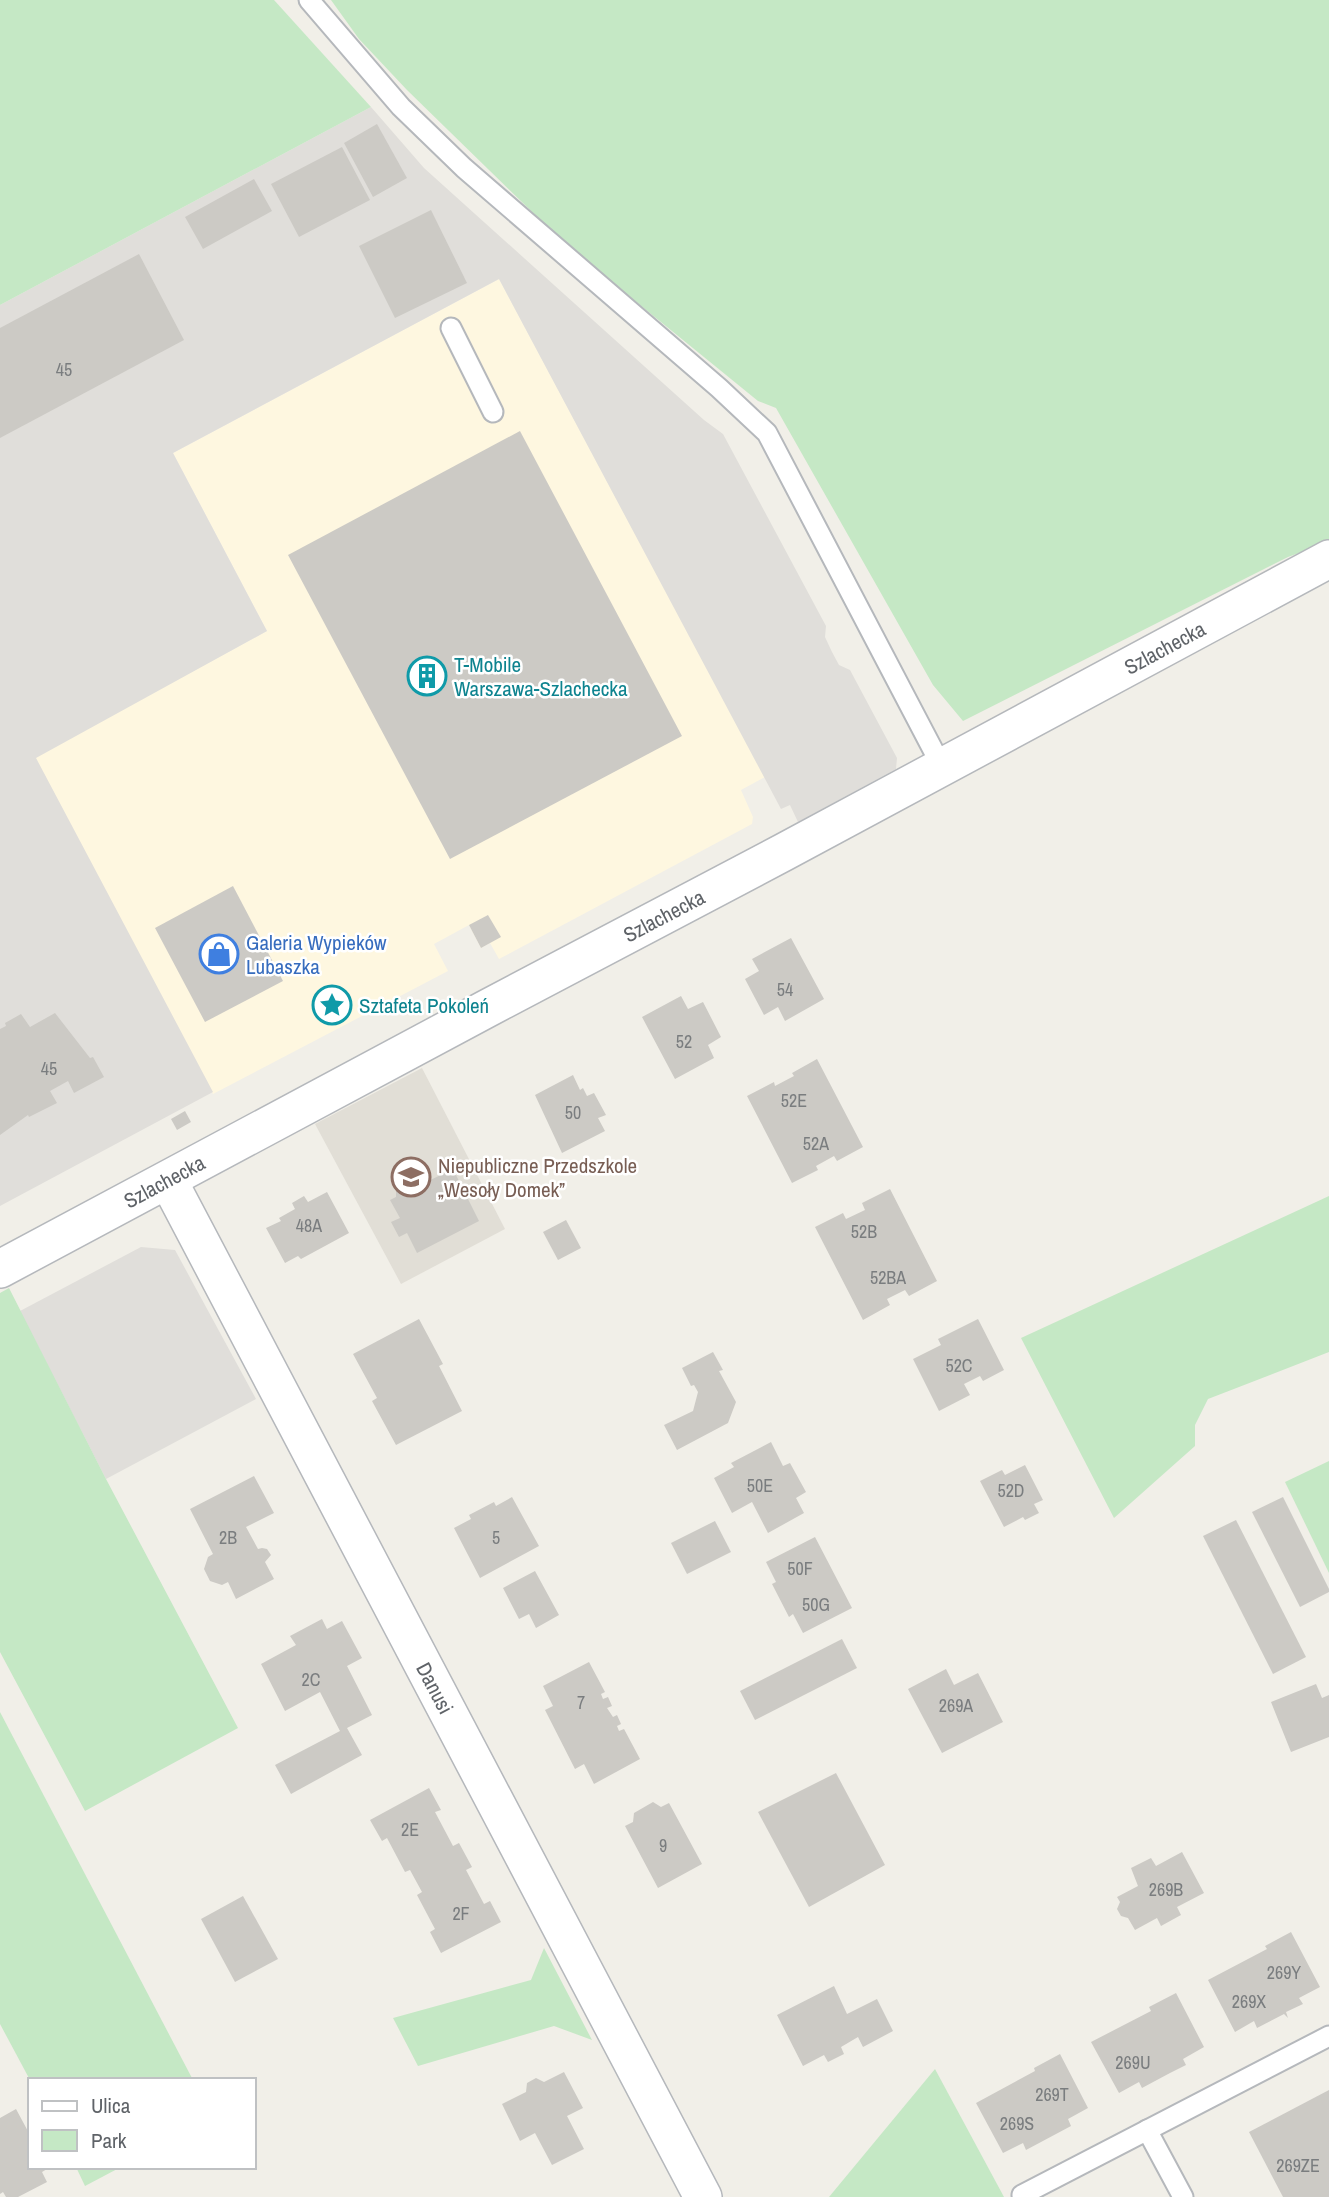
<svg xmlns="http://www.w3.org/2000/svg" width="1329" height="2197" font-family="'Archivo Narrow',sans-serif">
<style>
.commercial{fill:#fef7e0}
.industrial{fill:#e0deda}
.education{fill:#e1ded6}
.green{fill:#c5e8c5}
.building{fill:#cccac5}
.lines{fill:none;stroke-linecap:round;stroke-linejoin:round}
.lane-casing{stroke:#b5b8bc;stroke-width:23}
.street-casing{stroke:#b5b8bc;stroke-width:40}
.lane{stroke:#fff;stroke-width:19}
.street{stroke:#fff;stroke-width:37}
.labels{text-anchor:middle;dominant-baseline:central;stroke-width:5;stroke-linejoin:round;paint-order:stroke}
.number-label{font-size:18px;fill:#7a7d7f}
.street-label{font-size:21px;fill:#5f6368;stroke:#fff}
.culture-label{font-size:21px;fill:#0d838f;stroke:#fff;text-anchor:start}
.shop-label{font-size:21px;fill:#366cbe;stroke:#fff;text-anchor:start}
.education-label{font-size:21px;fill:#785e54;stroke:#fff;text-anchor:start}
</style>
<rect width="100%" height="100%" fill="#f1efe8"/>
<path class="commercial" d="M 499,279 L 765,777 L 741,790 L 753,817 L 752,824 L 499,959 L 490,943 L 481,948 L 469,925 L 434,944 L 448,971 L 213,1094 L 35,757 L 267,631 L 173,453 Z"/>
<g class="industrial">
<path d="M 371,107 L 424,168 L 704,420 L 723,434 L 826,626 L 825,637 L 832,652 L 839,665 L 850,670 L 897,758 L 896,769 L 798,822 L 790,805 L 781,809 L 499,279 L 173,453 L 267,631 L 36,758 L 213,1092 L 0,1206 L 0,305 Z"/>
<path d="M 141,1247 L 175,1250 L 256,1399 L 106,1479 L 20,1311 Z"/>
</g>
<path class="education" d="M 422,1068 L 505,1229 L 401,1284 L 315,1124 Z"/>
<g class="green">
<path d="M 0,0 L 274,0 L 371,107 L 0,305 Z"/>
<path d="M 331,0 L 1329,0 L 1329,542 L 1288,557 L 963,721 L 933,685 L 776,408 L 758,401 L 565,244 L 407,90 L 359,39 Z"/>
<path d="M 1329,1196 L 1329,1352 L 1208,1399 L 1195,1425 L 1195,1446 L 1114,1518 L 1021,1338 Z"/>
<path d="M 9,1288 L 106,1479 L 238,1728 L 85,1811 L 0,1652 L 0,1293 Z"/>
<path d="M 1329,1461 L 1329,1573 L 1285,1482 Z"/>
<path d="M 0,1712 L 193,2080 L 30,2080 L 0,2024 Z"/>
<path d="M 544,1948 L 592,2040 L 554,2026 L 418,2066 L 393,2018 L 531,1980 Z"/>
<path d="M 935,2069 L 1004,2197 L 829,2197 Z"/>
<path d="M 76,2167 L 121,2167 L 85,2186 Z"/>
</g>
<g class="building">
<path d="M 377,124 L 407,178 L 373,197 L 344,143 Z"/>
<path d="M 342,147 L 370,200 L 299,237 L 271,184 Z"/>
<path d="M 254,179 L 272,211 L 203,249 L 185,217 Z"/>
<path d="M 431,210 L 467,283 L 395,318 L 359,246 Z"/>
<path d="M 139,254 L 184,340 L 0,438 L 0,328 Z"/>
<path d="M 520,431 L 682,736 L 450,859 L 288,555 Z"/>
<path d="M 233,886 L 283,981 L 205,1022 L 155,928 Z"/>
<path d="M 488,915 L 501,937 L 481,948 L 469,925 Z"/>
<path d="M 791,938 L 824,999 L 785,1021 L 778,1007 L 764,1015 L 745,979 L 759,971 L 752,959 Z"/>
<path d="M 681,996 L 688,1009 L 703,1002 L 721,1037 L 708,1045 L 714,1058 L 675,1079 L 642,1017 Z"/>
<path d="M 55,1013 L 90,1058 L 93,1057 L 104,1077 L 74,1093 L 68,1081 L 50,1091 L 57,1103 L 29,1117 L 28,1115 L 0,1135 L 0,1029 L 6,1026 L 5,1023 L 21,1014 L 30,1027 Z"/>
<path d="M 817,1059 L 863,1147 L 837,1161 L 834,1156 L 816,1166 L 818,1170 L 792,1183 L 747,1096 L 774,1082 L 775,1086 L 794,1076 L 792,1073 Z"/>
<path d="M 573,1075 L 580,1090 L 583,1088 L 587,1096 L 594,1093 L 606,1115 L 598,1118 L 605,1131 L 562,1153 L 535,1095 Z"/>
<path d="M 185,1111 L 191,1122 L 177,1130 L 171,1119 Z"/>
<path d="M 453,1169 L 479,1221 L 417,1253 L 407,1233 L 399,1237 L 391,1222 L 400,1218 L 390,1200 L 396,1197 L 396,1190 L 409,1183 L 414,1188 Z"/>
<path d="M 890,1189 L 937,1281 L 909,1296 L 905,1290 L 887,1299 L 890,1305 L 863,1320 L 815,1227 L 843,1213 L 846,1219 L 865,1210 L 862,1203 Z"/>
<path d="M 327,1192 L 349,1233 L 301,1259 L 298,1256 L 285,1263 L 266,1228 L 281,1221 L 279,1218 L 295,1209 L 292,1203 L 304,1196 L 308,1202 Z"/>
<path d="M 566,1220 L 581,1248 L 558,1260 L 543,1232 Z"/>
<path d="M 419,1319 L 443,1364 L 439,1366 L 462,1411 L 396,1445 L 372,1401 L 377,1398 L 353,1354 Z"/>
<path d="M 978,1319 L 1004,1370 L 983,1381 L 980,1376 L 964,1384 L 970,1395 L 939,1411 L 913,1359 L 941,1345 L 938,1339 Z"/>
<path d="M 713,1352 L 723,1370 L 719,1371 L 736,1402 L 728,1423 L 677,1450 L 664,1425 L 693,1411 L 698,1392 L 694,1385 L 691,1386 L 682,1368 Z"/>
<path d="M 771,1442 L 783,1466 L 790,1463 L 806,1492 L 796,1498 L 804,1513 L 768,1533 L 752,1502 L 732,1513 L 714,1478 L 734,1467 L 731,1463 Z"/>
<path d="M 1025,1465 L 1043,1500 L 1034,1504 L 1039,1513 L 1025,1520 L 1023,1517 L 1004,1527 L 980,1481 L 1002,1470 L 1005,1475 Z"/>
<path d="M 254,1476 L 274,1513 L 246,1527 L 258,1549 L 262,1548 L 267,1549 L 271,1555 L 265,1562 L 274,1579 L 236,1599 L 228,1582 L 222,1585 L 210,1581 L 204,1569 L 208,1557 L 213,1554 L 190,1509 Z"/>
<path d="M 512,1497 L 539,1546 L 480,1578 L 454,1528 L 471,1519 L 469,1515 L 494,1502 L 496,1506 Z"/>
<path d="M 1283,1497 L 1329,1589 L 1329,1592 L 1300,1607 L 1252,1512 Z"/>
<path d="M 1236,1520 L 1306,1657 L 1273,1674 L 1203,1536 Z"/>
<path d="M 715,1521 L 731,1552 L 687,1574 L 671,1543 Z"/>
<path d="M 815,1537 L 852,1608 L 803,1633 L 793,1614 L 789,1617 L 772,1584 L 776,1582 L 766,1562 Z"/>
<path d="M 535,1571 L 559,1615 L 536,1628 L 529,1614 L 519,1619 L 503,1588 Z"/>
<path d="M 322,1619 L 327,1629 L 342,1621 L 362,1658 L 347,1666 L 372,1715 L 347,1728 L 362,1755 L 291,1794 L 275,1765 L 340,1731 L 320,1692 L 285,1711 L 261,1664 L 296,1645 L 290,1636 Z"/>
<path d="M 842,1639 L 857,1668 L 755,1720 L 740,1691 Z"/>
<path d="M 589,1662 L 605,1692 L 601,1694 L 603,1699 L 608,1697 L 612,1706 L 607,1708 L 613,1717 L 617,1715 L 621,1724 L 617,1726 L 619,1731 L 624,1729 L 640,1759 L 594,1784 L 584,1764 L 575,1769 L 545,1710 L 553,1706 L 543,1686 Z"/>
<path d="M 946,1669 L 954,1685 L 978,1673 L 1003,1722 L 942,1753 L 908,1689 Z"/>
<path d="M 1316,1684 L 1322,1698 L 1329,1695 L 1329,1737 L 1291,1752 L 1271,1702 Z"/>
<path d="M 836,1773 L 885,1865 L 809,1907 L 758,1812 Z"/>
<path d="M 429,1788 L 441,1810 L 435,1812 L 453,1846 L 459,1843 L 472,1867 L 466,1870 L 484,1904 L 490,1901 L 501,1922 L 441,1953 L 430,1932 L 435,1929 L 417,1895 L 422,1892 L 410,1870 L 405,1872 L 387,1838 L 382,1841 L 370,1820 Z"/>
<path d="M 653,1802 L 661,1807 L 669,1803 L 702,1864 L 658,1888 L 625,1826 L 633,1822 L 634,1813 Z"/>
<path d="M 1182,1852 L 1204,1893 L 1177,1907 L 1181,1915 L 1161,1926 L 1157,1918 L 1135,1930 L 1128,1918 L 1121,1916 L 1117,1909 L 1120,1902 L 1117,1897 L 1138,1886 L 1131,1868 L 1151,1858 L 1156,1866 Z"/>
<path d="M 243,1896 L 278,1959 L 235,1982 L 201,1919 Z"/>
<path d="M 1291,1932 L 1320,1987 L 1299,1998 L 1303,2004 L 1286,2012 L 1288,2018 L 1284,2014 L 1257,2028 L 1254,2021 L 1235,2032 L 1208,1980 L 1267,1949 L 1265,1946 Z"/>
<path d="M 834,1986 L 847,2014 L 877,1999 L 893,2031 L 863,2047 L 858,2037 L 841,2047 L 844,2054 L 828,2062 L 824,2055 L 803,2066 L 777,2015 Z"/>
<path d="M 1176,1993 L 1204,2047 L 1183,2059 L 1186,2065 L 1170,2073 L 1142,2088 L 1139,2082 L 1119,2093 L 1091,2042 L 1151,2011 L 1149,2007 Z"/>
<path d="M 1060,2054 L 1088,2108 L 1068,2119 L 1071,2126 L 1026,2150 L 1023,2143 L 1003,2153 L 976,2103 L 1035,2071 L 1034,2068 Z"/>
<path d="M 564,2072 L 583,2108 L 567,2116 L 584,2149 L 552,2165 L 535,2133 L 520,2141 L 502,2104 L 526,2092 L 527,2083 L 536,2078 L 544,2082 Z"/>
<path d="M 1329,2090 L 1329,2197 L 1283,2197 L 1249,2132 Z"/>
<path d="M 16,2109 L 30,2135 L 30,2167 L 46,2167 L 47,2169 L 42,2172 L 47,2182 L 18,2197 L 6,2197 L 3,2192 L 0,2194 L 0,2118 Z"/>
</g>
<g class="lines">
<defs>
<g id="lane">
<path d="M 309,0 L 401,107 L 464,168 L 719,388 L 767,433 L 942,767"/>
<path d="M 451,328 L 493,412"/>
<path d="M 1147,2130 L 1183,2197"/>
<path d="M 1022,2195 L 1329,2036"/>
</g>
<g id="street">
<path id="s1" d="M 168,1180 L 703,2197"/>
<path id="s2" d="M 0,1269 L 488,1008 L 784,852 L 1329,559"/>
</g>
</defs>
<use href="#lane" class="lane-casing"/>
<use href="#street" class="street-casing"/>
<use href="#lane" class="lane"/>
<use href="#street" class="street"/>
</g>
<defs>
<symbol id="building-ring" viewBox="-11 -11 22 22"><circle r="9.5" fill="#fff" stroke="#0f9aa8" stroke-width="1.5"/><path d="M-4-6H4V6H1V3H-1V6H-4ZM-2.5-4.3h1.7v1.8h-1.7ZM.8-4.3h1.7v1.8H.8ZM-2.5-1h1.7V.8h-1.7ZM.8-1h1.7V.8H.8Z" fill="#0f9aa8"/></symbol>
<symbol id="shop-ring" viewBox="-11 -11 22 22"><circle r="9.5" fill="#fff" stroke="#3f7fe0" stroke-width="1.5"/><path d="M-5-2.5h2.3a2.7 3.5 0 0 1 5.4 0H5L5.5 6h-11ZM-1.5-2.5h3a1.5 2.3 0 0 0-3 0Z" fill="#3f7fe0"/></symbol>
<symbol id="sight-ring" viewBox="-11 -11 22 22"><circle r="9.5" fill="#fff" stroke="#0f9aa8" stroke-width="1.5"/><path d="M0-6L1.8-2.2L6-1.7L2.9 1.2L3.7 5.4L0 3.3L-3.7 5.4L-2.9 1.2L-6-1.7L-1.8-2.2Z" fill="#0f9aa8"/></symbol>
<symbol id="school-ring" viewBox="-11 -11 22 22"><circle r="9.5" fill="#fff" stroke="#8d6e63" stroke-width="1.5"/><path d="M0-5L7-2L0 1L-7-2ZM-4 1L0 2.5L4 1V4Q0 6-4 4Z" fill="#8d6e63"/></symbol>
</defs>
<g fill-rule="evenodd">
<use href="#building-ring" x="405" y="654" width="44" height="44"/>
<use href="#shop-ring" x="197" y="932" width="44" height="44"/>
<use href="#sight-ring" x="310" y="983" width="44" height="44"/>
<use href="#school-ring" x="389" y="1155" width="44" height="44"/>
</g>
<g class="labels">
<g class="number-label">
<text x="64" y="369">45</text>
<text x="785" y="989">54</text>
<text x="684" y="1041">52</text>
<text x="49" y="1068">45</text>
<text x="794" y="1100">52E</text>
<text x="573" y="1112">50</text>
<text x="816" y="1143">52A</text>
<text x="309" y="1225">48A</text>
<text x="864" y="1231">52B</text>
<text x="888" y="1277">52BA</text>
<text x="959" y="1365">52C</text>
<text x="760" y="1485">50E</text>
<text x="1011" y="1490">52D</text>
<text x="228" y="1537">2B</text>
<text x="496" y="1537">5</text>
<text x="800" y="1568">50F</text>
<text x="816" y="1604">50G</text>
<text x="311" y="1679">2C</text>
<text x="581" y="1702">7</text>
<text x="956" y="1705">269A</text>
<text x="410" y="1829">2E</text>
<text x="663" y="1845">9</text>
<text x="1166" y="1889">269B</text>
<text x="461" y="1913">2F</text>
<text x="1284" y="1972">269Y</text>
<text x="1249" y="2001">269X</text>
<text x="1133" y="2062">269U</text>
<text x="1052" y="2094">269T</text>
<text x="1017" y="2123">269S</text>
<text x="1298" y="2165">269ZE</text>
</g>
<g class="street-label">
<text stroke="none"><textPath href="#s2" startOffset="1320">Szlachecka</textPath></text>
<text stroke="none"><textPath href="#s2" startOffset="752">Szlachecka</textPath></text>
<text stroke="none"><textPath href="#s2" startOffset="186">Szlachecka</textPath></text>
<text stroke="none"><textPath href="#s1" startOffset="574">Danusi</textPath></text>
</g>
<g class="culture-label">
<text x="454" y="664">T-Mobile<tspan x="454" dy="24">Warszawa-Szlachecka</tspan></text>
<text x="359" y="1005">Sztafeta Pokoleń</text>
</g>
<g class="shop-label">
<text x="246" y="942">Galeria Wypieków<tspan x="246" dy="24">Lubaszka</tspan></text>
</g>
<g class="education-label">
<text x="438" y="1165">Niepubliczne Przedszkole<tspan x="438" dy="24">„Wesoły Domek”</tspan></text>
</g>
</g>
<rect x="28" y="2078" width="228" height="91" fill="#ffffff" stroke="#bfc1c3" stroke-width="2"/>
<rect x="42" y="2101" width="35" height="10" fill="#ffffff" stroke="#bfc1c3" stroke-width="2"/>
<text x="91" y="2113" font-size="21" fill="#5f6368">Ulica</text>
<rect x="42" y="2130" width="35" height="21" fill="#c5e8c5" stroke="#bfc1c3" stroke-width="2"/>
<text x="91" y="2148" font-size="21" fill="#5f6368">Park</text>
</svg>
